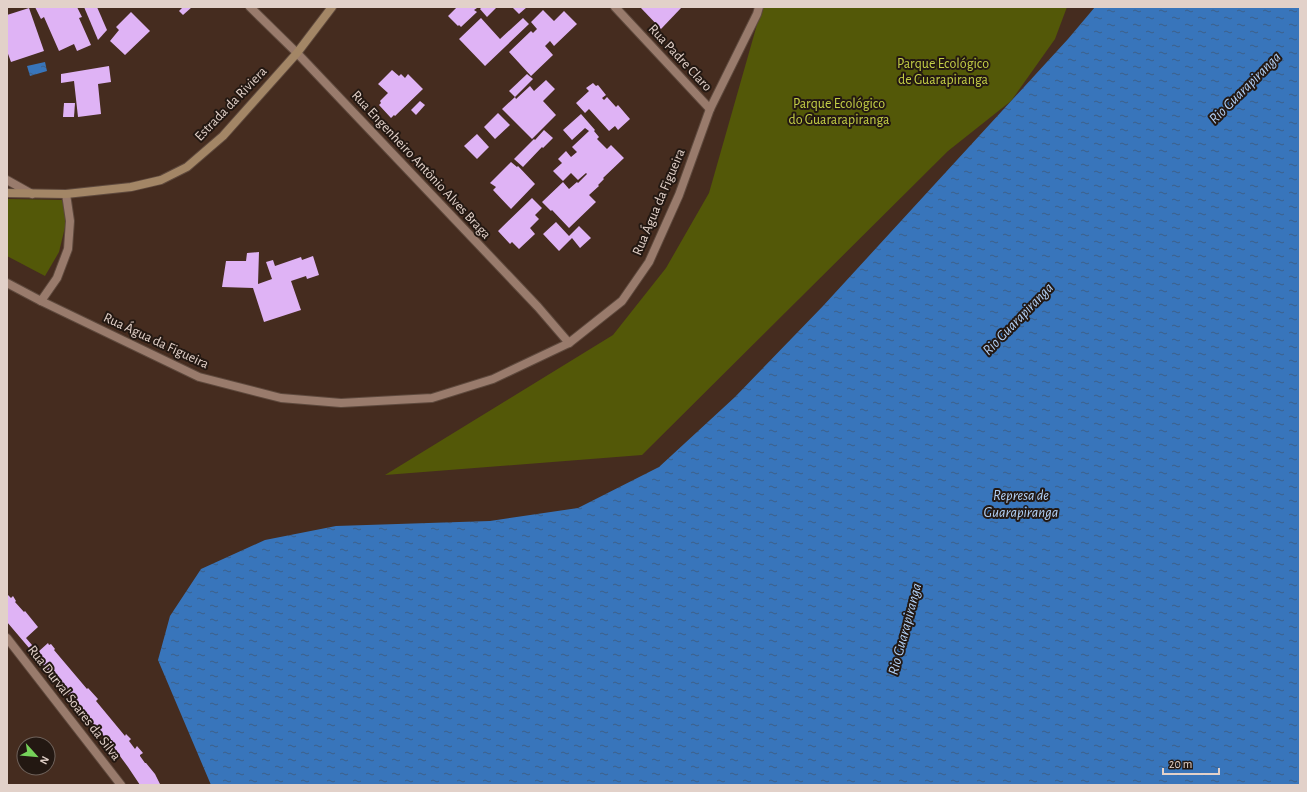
<svg xmlns="http://www.w3.org/2000/svg" width="1307" height="792" font-family="'Alegreya Sans',sans-serif">
<style>
.green{fill:#535808}
.water{fill:url(#water-ripples)}
.building{fill:#dfb3f5}
.lines{fill:none;stroke-linecap:round;stroke-linejoin:round}
.street-casing{stroke:#5e493d;stroke-width:10}
.secondary-casing{stroke:#5e493d;stroke-width:10}
.street{stroke:#997b6c;stroke-width:8}
.secondary{stroke:#a38666;stroke-width:8}
.labels{text-anchor:middle;dominant-baseline:central;stroke-width:4;stroke-linejoin:round;paint-order:stroke}
.street-label{font-size:14px;fill:#e2d1c9;stroke:#231812}
.park-label{font-size:14px;fill:#c4cf46;stroke:#231812}
.water-label{font-size:15px;font-style:italic;fill:#b2d1f7;stroke:#231812}
</style>
<defs>
<pattern id="water-ripples" width="26" height="14" patternUnits="userSpaceOnUse"><rect width="26" height="14" fill="#3875bb"/><path d="M2 4q2-2 4 0t4 0M15 11q2-2 4 0t4 0" fill="none" stroke="#3d5f88"/></pattern>
</defs>
<rect width="100%" height="100%" fill="#452c1f"/>
<g class="green">
<path d="M 762,7 L 1067,7 L 1055,39 L 1011,101 L 948,151 L 642,455 L 385,475 L 613,335 L 666,268 L 709,193 Z"/>
<path d="M 7,199 L 63,200 L 66,223 L 59,252 L 45,276 L 7,256 Z"/>
</g>
<g class="water">
<path d="M 1095,7 L 1300,7 L 1300,785 L 211,785 L 158,660 L 170,616 L 201,569 L 265,540 L 336,526 L 490,521 L 578,508 L 659,467 L 735,397 L 823,306 L 1068,39 Z"/>
<path d="M 45,62 L 47,71 L 30,76 L 27,66 Z"/>
</g>
<g class="building">
<path d="M 35,7 L 77,7 L 82,17 L 79,18 L 91,45 L 77,51 L 74,44 L 59,51 L 44,17 L 41,19 Z"/>
<path d="M 84,7 L 97,7 L 107,30 L 98,40 Z"/>
<path d="M 183,7 L 192,7 L 183,15 L 179,11 Z"/>
<path d="M 457,7 L 476,7 L 477,8 L 474,10 L 477,12 L 461,27 L 459,25 L 458,26 L 448,16 Z"/>
<path d="M 482,7 L 497,7 L 487,17 L 480,9 Z"/>
<path d="M 512,7 L 527,7 L 519,14 Z"/>
<path d="M 640,7 L 682,7 L 661,29 Z"/>
<path d="M 29,8 L 44,51 L 11,62 L 7,51 L 7,15 Z"/>
<path d="M 543,10 L 554,21 L 564,11 L 577,24 L 554,46 L 550,41 L 545,46 L 553,55 L 531,76 L 509,52 L 531,31 L 533,33 L 537,29 L 531,22 Z"/>
<path d="M 131,12 L 150,31 L 125,55 L 110,41 L 119,30 L 116,27 Z"/>
<path d="M 481,18 L 500,39 L 523,18 L 529,24 L 485,66 L 459,39 Z"/>
<path d="M 109,66 L 111,82 L 98,84 L 101,114 L 78,117 L 74,81 L 61,83 L 61,74 Z"/>
<path d="M 392,70 L 399,76 L 401,74 L 405,78 L 408,74 L 423,89 L 395,116 L 394,115 L 391,118 L 379,105 L 381,103 L 380,101 L 388,93 L 378,84 Z"/>
<path d="M 527,74 L 533,79 L 515,97 L 509,91 Z"/>
<path d="M 546,80 L 555,89 L 543,101 L 556,115 L 532,139 L 502,109 L 515,97 L 516,99 L 530,86 L 534,91 Z"/>
<path d="M 593,83 L 596,86 L 598,85 L 606,95 L 602,98 L 604,100 L 607,97 L 616,107 L 618,105 L 630,119 L 618,130 L 615,126 L 609,131 L 589,109 L 585,113 L 576,103 L 589,91 L 586,88 Z"/>
<path d="M 420,101 L 425,105 L 416,115 L 411,110 Z"/>
<path d="M 64,103 L 75,103 L 74,117 L 63,117 Z"/>
<path d="M 498,113 L 510,125 L 495,139 L 484,127 Z"/>
<path d="M 581,114 L 595,130 L 594,131 L 599,137 L 597,139 L 607,149 L 611,145 L 624,158 L 603,178 L 604,179 L 598,185 L 599,186 L 589,195 L 596,202 L 569,228 L 552,210 L 551,211 L 542,202 L 563,182 L 569,189 L 577,182 L 578,183 L 587,174 L 586,173 L 578,180 L 571,173 L 563,181 L 553,171 L 562,163 L 558,159 L 566,151 L 571,157 L 577,152 L 572,147 L 589,131 L 585,128 L 572,140 L 563,130 Z"/>
<path d="M 544,130 L 553,138 L 543,148 L 542,147 L 523,167 L 514,159 L 534,139 L 535,140 Z"/>
<path d="M 477,134 L 489,147 L 477,159 L 464,146 Z"/>
<path d="M 511,162 L 517,167 L 518,166 L 535,184 L 511,209 L 493,190 L 496,187 L 490,183 Z"/>
<path d="M 532,198 L 542,208 L 535,215 L 539,219 L 530,228 L 535,234 L 519,249 L 512,242 L 510,244 L 498,231 Z"/>
<path d="M 556,222 L 569,236 L 579,226 L 591,238 L 580,248 L 572,238 L 559,251 L 543,234 Z"/>
<path d="M 259,252 L 258,284 L 272,279 L 266,262 L 273,260 L 275,266 L 301,257 L 302,260 L 313,256 L 319,275 L 307,279 L 306,276 L 291,281 L 301,310 L 264,322 L 253,288 L 222,287 L 226,261 L 246,261 L 247,253 Z"/>
<path d="M 7,594 L 11,598 L 13,596 L 16,601 L 15,602 L 24,612 L 25,611 L 38,627 L 26,638 L 38,652 L 48,643 L 49,645 L 51,644 L 55,649 L 54,650 L 87,689 L 88,688 L 98,699 L 96,701 L 125,736 L 126,734 L 131,739 L 129,741 L 135,749 L 137,746 L 143,753 L 140,755 L 140,756 L 145,763 L 146,763 L 155,774 L 160,784 L 158,785 L 140,785 L 128,767 L 114,748 L 7,622 Z"/>
</g>
<g class="lines">
<defs>
<g id="street">
<path d="M 250,7 L 297,53 L 538,307 L 569,343"/>
<path d="M 615,7 L 710,109"/>
<path d="M 7,180 L 32,194"/>
<path d="M 7,283 L 41,301 L 199,377 L 281,398 L 341,403 L 432,398 L 493,379 L 569,343 L 622,301 L 649,262 L 679,195 L 710,109 L 757,14 L 759,7"/>
<path d="M 41,301 L 57,278 L 68,249 L 70,221 L 66,194"/>
<path d="M 7,638 L 121,785"/>
</g>
<path id="secondary" d="M 7,193 L 66,194 L 131,187 L 161,180 L 187,167 L 223,136 L 297,53 L 332,7"/>
</defs>
<use href="#street" class="street-casing"/>
<use href="#secondary" class="secondary-casing"/>
<use href="#street" class="street"/>
<use href="#secondary" class="secondary"/>
</g>
<g class="labels">
<g class="street-label">
<text transform="translate(680 58) rotate(47)">Rua Padre Claro</text>
<text transform="translate(231 104) rotate(-46)">Estrada da Riviera</text>
<text transform="translate(421 165) rotate(47)">Rua Engenheiro Antônio Alves Braga</text>
<text transform="translate(659 202) rotate(-67)">Rua Água da Figueira</text>
<text transform="translate(156 341) rotate(25)">Rua Água da Figueira</text>
<text transform="translate(74 703) rotate(52)">Rua Durval Soares da Silva</text>
</g>
<g class="park-label">
<text x="943" y="64">Parque Ecológico<tspan x="943" dy="16">de Guarapiranga</tspan></text>
<text x="839" y="104">Parque Ecológico<tspan x="839" dy="16">do Guararapiranga</tspan></text>
</g>
<g class="water-label">
<text transform="translate(1245 88) rotate(-45)">Rio Guarapiranga</text>
<text transform="translate(1018 319) rotate(-46)">Rio Guarapiranga</text>
<text x="1021" y="495">Represa de<tspan x="1021" dy="17">Guarapiranga</tspan></text>
<text transform="translate(905 629) rotate(-75)">Rio Guarapiranga</text>
</g>
</g>
<rect width="1307" height="792" fill="none" stroke="#e2d1c9" stroke-width="16"/>
<g transform="translate(36 756) rotate(117)"><circle r="19" fill="#231812" stroke="#6f625b"/>
<path d="M0-3L7 15L0 10L-7 15Z" fill="#76d25a"/>
<text y="-6" font-size="11" font-weight="bold" text-anchor="middle" fill="#e2d1c9">N</text>
</g>
<path d="M1163 768v6h56v-6" fill="none" stroke="#e2d1c9" stroke-width="2"/>
<text x="1169" y="768" font-size="12" fill="#e2d1c9" stroke="#231812" stroke-width="3" paint-order="stroke">20 m</text>
</svg>
